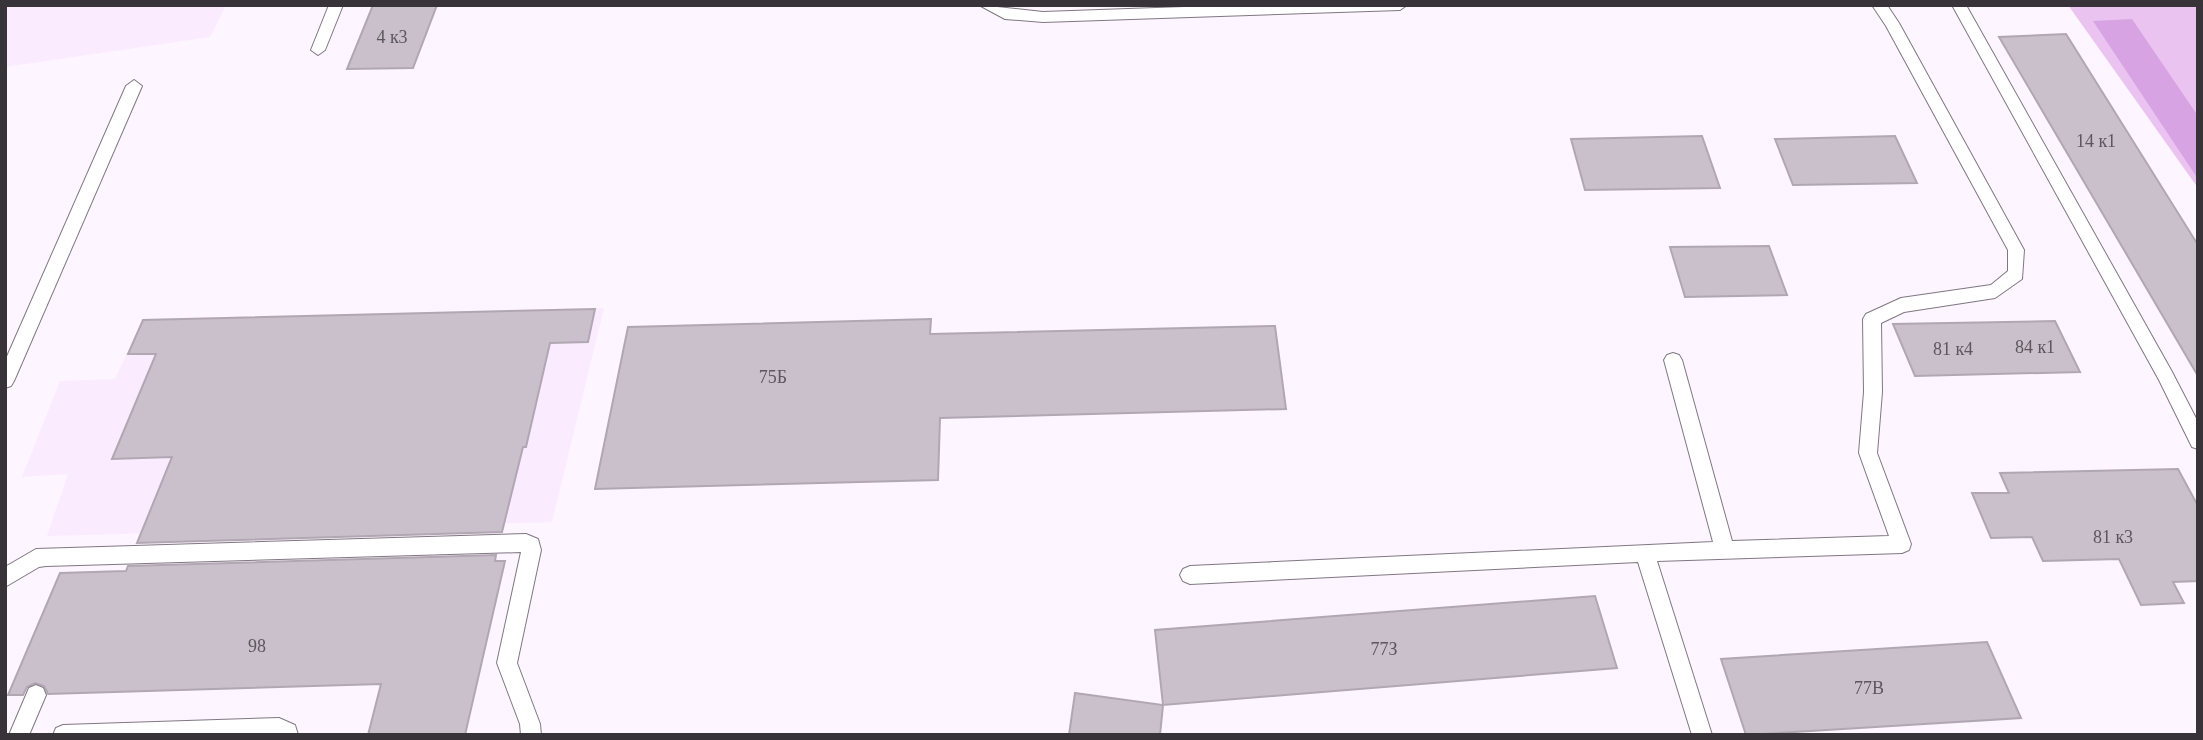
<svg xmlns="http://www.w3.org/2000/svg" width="2203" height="740" font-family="Georgia,serif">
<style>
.built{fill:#fbebfe}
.green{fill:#eac3f1}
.forest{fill:#d8a3e2}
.building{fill:#cac0cc;stroke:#b0a7b2;stroke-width:2}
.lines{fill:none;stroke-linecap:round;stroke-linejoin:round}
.service-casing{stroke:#817782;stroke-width:2}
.service{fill:#fff;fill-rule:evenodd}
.labels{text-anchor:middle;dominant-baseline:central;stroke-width:7;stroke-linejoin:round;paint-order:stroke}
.number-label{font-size:18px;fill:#5c565d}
</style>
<rect width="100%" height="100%" fill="#fdf5ff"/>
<g class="built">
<path d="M 5,5 L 226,5 L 210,37 L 5,67 Z"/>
<path d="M 604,308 L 552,522 L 47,536 L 68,474 L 22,477 L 60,381 L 115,379 L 143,319 Z"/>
</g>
<path class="green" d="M 2068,5 L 2198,5 L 2198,188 Z"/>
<path class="forest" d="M 2132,19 L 2198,116 L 2198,179 L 2093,21 Z"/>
<g class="building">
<path d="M 373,5 L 437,5 L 413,68 L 347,69 Z"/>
<path d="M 2066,34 L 2198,245 L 2198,376 L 1999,37 Z"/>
<path d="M 1702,136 L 1720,188 L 1585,190 L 1571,139 Z"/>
<path d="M 1895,136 L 1917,183 L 1793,185 L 1775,139 Z"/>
<path d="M 1769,246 L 1787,295 L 1685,297 L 1670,247 Z"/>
<path d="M 595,309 L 588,342 L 550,343 L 526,447 L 523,447 L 502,532 L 137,543 L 172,457 L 112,459 L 156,354 L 128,354 L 143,320 Z"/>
<path d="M 931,319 L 930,334 L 1275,326 L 1286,409 L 940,418 L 938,480 L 595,489 L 628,327 Z"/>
<path d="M 2055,321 L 2080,372 L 1915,376 L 1893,324 Z"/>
<path d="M 2178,469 L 2198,506 L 2198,581 L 2173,582 L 2184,603 L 2141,605 L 2119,559 L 2043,561 L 2032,537 L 1991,538 L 1972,493 L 2009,493 L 2000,473 Z"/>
<path d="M 496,555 L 495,561 L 505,561 L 465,735 L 368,735 L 381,684 L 48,694 L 44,686 L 35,683 L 27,687 L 23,695 L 8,695 L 60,573 L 126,571 L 128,566 Z"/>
<path d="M 1595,596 L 1617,668 L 1163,705 L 1155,630 Z"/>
<path d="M 1987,642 L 2021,718 L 1746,735 L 1721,659 Z"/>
<path d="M 1075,693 L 1163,705 L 1160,735 L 1069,735 Z"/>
</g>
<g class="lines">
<defs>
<g id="service">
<path d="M 329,5 L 343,5 L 325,50 L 318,55 L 311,50 Z"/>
<path d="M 979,5 L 1043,12 L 1241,5 L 1407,5 L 1400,10 L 1043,22 L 1005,19 Z"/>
<path d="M 1872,5 L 1887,5 L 1899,23 L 2024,250 L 2022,279 L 1995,298 L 1904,312 L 1881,323 L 1882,392 L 1877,453 L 1911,544 L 1909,550 L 1902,553 L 1657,561 L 1712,735 L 1692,735 L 1638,562 L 1190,584 L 1183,581 L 1180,575 L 1183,569 L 1190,566 L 1713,542 L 1664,360 L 1667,355 L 1673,353 L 1679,355 L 1682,360 L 1732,541 L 1889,536 L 1859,453 L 1864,392 L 1863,319 L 1866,314 L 1901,298 L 1991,285 L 2008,271 L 2008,250 L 1886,26 Z"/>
<path d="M 1952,5 L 1966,5 L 2171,370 L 2198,422 L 2198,449 L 2192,447 L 2159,380 Z"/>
<path d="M 134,80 L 142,86 L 14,381 L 11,386 L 5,388 L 5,361 L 126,86 Z"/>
<path d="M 526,534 L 538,539 L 541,550 L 517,663 L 540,724 L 541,735 L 521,735 L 520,724 L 497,663 L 521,552 L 46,566 L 39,567 L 5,587 L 5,567 L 36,549 Z"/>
<path d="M 36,685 L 43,688 L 46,695 L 29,735 L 9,735 L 29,688 Z"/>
<path d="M 279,718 L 295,725 L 298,735 L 53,735 L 56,728 L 63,725 Z"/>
</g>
</defs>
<use href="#service" class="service-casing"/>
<use href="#service" class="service"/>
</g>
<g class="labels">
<g class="number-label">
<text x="392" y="37">4 к3</text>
<text x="2096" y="141">14 к1</text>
<text x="2035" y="347">84 к1</text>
<text x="1953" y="349">81 к4</text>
<text x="773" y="377">75Б</text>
<text x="2113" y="537">81 к3</text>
<text x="257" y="646">98</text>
<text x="1384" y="649">77З</text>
<text x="1869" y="688">77В</text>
</g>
</g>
<rect width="2203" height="740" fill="none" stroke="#373338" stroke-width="14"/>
</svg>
